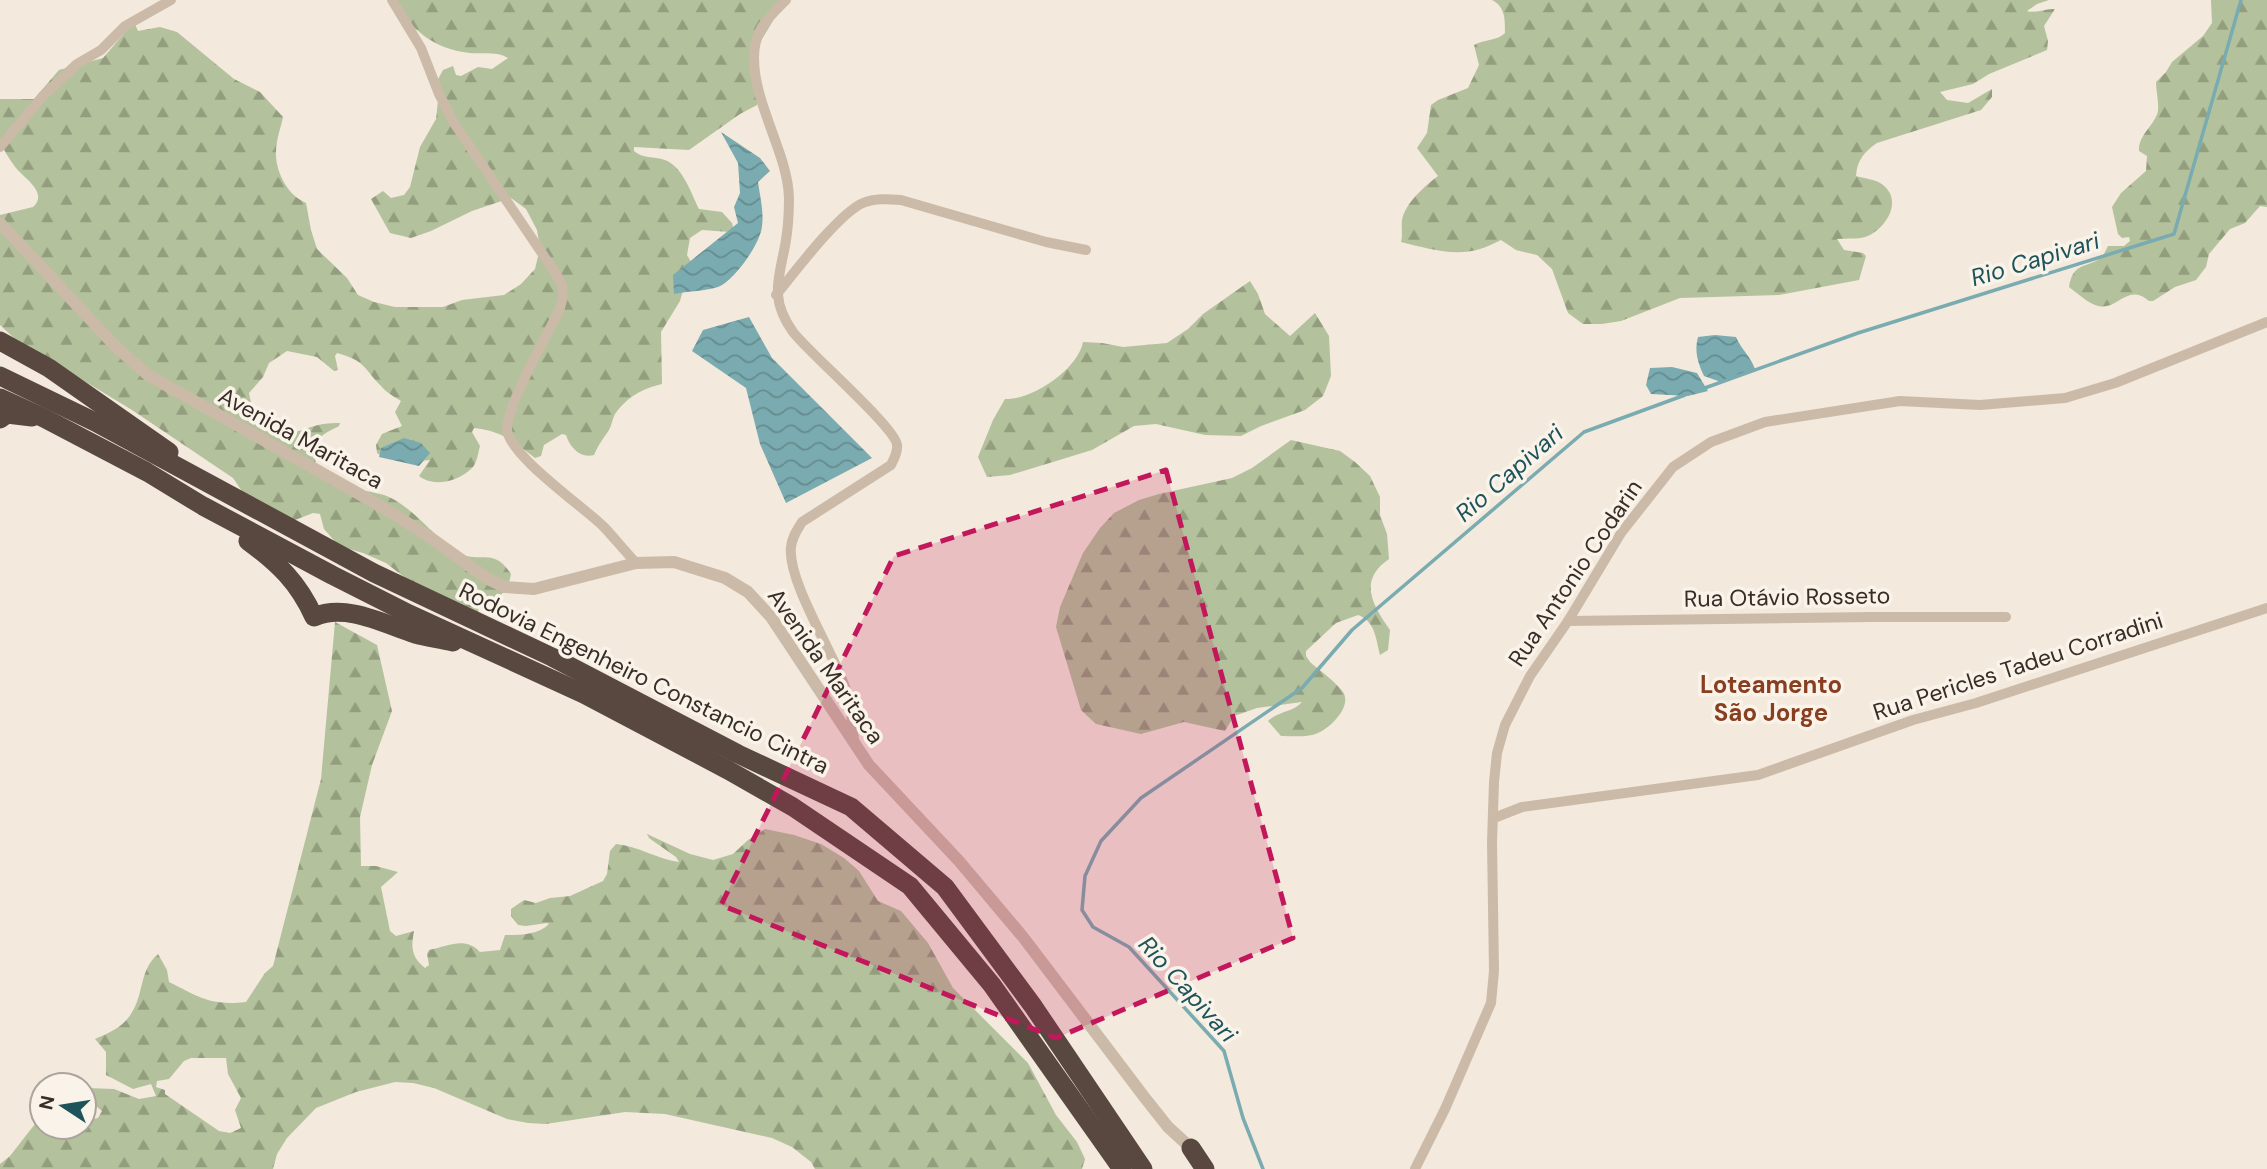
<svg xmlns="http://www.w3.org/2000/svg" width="2267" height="1169" font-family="'DM Sans',sans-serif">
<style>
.forest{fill:url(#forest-firs);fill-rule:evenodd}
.water{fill:url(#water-waves)}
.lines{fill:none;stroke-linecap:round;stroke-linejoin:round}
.stream{stroke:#7aabb0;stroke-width:3.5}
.minor{stroke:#cbbaa8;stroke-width:10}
.tertiary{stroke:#cbbaa8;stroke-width:12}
.motorway{stroke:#59483f;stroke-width:19}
.marked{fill:#c2185b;fill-opacity:0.2;stroke:#c2185b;stroke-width:5;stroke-dasharray:14 9;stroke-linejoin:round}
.labels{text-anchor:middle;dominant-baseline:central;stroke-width:7;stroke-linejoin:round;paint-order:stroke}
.street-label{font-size:23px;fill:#382e28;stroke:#faf3e9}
.water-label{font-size:24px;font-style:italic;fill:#1d535a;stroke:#faf3e9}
.neighbourhood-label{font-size:24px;font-weight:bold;fill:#883e20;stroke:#faf3e9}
</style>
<defs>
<pattern id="forest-firs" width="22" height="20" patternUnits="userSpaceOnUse" patternTransform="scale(1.75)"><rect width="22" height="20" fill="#b3c29c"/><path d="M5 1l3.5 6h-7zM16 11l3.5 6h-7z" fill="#939e7f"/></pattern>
<pattern id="water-waves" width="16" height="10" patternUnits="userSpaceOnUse" patternTransform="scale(1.75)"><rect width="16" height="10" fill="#7aabb0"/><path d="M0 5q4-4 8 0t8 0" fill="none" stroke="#658c8f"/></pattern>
</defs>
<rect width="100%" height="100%" fill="#f3e9dc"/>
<g class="forest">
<path d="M 389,0 L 790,0 L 782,6 L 759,44 L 757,105 L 740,114 L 689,150 L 634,147 L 634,151 C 643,159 653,156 665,160 C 683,167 691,193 699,209 L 722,212 L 732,223 L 734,230 L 730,232 L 702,230 L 690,238 L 687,255 L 694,267 L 686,279 L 680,301 L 661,332 L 662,384 C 642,389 628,396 615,414 C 612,419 612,425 609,430 C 603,439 598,445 594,455 C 580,459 570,447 566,435 L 562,434 L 544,445 L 541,456 L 535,458 C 513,441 502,431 474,428 L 472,432 L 480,446 C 478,453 477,463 472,468 C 459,481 434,488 419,476 L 430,460 C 410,462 395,464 377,453 L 376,445 L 382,434 L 402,426 L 395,412 L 401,401 C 395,397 387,393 382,387 C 363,368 366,361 337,353 L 335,356 L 338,370 L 334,371 L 317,357 L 287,351 L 269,363 L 263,377 L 249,393 C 250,401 253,407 256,414 C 273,449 296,429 323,424 C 329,423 335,423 340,423 L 339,426 C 324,434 315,436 315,456 C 316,460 315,467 316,472 C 321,489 373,489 389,497 C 416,510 432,535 455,551 C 478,566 493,545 511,574 C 507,596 496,599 478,609 L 480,619 L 408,580 L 386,563 L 363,553 L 339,546 L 324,529 L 320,514 L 313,513 L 295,520 L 250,503 L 233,478 L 132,410 L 15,339 L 0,325 L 0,215 L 33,207 C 49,193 24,178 16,168 C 10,160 1,147 0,138 C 0,126 0,112 0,99 L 34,99 L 59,70 L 103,58 L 134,22 L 138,31 L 160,27 L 177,32 L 234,79 L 260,92 L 283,117 C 281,127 276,140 276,151 C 275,171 287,195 306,203 L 311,230 L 317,249 L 347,278 L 358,295 L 374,302 L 395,307 L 443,307 L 462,300 L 504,295 L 521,284 L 535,269 L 540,248 L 537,230 L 526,209 L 511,198 L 472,211 L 431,231 L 411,238 L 390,233 L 371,199 L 383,191 L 391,198 L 404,195 L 410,187 L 420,147 L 436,119 L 438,101 L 436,83 L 443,70 L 453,66 L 456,75 L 461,76 L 478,67 L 492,69 L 508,58 C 498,51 483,54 470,53 C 431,49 414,29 389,0 Z"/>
<path d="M 1492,0 L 2049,0 L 2037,4 L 2027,11 C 2036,14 2045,8 2055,9 L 2044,26 L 2048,41 L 2047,50 L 1989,74 L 1973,84 L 1940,92 L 1947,100 L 1968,103 L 1992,89 L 1992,97 L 1981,110 L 1877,143 C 1864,152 1857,160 1856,176 C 1865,179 1876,179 1883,185 C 1902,200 1888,225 1870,235 C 1862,240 1847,238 1837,239 L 1844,250 L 1863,253 L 1866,256 L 1859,280 L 1779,295 L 1680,298 L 1621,321 L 1602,324 L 1583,324 L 1568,313 L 1552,269 L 1537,255 L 1516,250 L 1501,240 C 1494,243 1487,247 1480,249 C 1454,257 1426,248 1401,242 C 1403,235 1401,227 1402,220 C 1405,203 1426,185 1438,176 L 1417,148 L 1427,133 L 1431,105 L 1438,100 L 1468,88 L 1479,65 L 1474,45 C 1485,39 1497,41 1505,33 C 1505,18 1505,7 1492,0 Z"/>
<path d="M 2211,0 L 2267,0 L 2267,207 L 2260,206 L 2245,223 L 2230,229 L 2209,254 L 2206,267 L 2196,280 L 2175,287 L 2153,301 L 2149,301 C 2127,282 2118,311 2098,306 C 2089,304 2077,293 2069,287 C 2073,261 2087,269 2102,257 C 2103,256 2107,248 2108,246 L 2124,246 L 2130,241 L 2129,237 L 2122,238 L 2118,234 L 2112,207 L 2121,193 L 2146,171 L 2147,156 L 2139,151 C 2138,135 2155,125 2158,111 C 2159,102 2156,91 2156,82 L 2166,72 L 2172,62 L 2203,36 L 2212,23 Z"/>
<path d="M 1250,281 L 1258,294 L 1265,314 L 1290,336 L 1315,313 L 1329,336 L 1331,376 L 1323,396 L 1305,410 L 1261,426 L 1241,436 L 1205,435 L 1156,424 L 1134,426 L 1092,450 L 1010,475 L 987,477 L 978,457 L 993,420 L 1005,399 C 1033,400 1078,369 1083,342 L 1102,343 L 1123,347 L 1167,343 L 1188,329 L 1203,314 Z"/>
<path d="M 1291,440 L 1340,451 L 1355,462 L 1370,476 L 1380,497 L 1380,515 L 1387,534 L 1389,559 C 1358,580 1372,605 1390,630 L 1388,650 L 1380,655 C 1376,639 1375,621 1358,615 L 1336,623 L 1306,651 L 1306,656 L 1310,662 C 1320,671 1335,681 1343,692 C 1352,706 1332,726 1320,732 C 1309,738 1293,736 1281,736 L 1268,721 C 1278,711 1294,712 1302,702 L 1257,708 L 1234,716 L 1225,731 L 1184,722 L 1141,734 L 1096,724 L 1081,710 L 1056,627 L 1060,607 L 1083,553 L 1100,528 L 1114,513 L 1139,500 L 1159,494 L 1232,478 L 1252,468 Z"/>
<path d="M 335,622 L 377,645 L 392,711 L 372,765 L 360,817 L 361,866 L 376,866 L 398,872 L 381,887 L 390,931 L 396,936 L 414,931 C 411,947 411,957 425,968 L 429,965 L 427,954 L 429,950 C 449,946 465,936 480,952 L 500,950 L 505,935 C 521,935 538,935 549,924 L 547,923 L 526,926 L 518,925 L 511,916 L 511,909 L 524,900 L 536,903 L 550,898 L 570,896 L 603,881 L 607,874 L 610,851 L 616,844 C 638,846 657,859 679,862 L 676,857 L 649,838 L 647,834 L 690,854 L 713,860 L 733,854 L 748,840 L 765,829 L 794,835 L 821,844 L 844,858 L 859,871 L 878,901 L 901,911 L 928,943 L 953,988 L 1028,1063 L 1056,1115 L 1077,1142 L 1085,1159 L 1082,1169 L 815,1169 L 811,1162 L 792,1147 L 772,1138 L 665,1114 L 625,1112 L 546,1124 L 528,1123 L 507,1119 L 434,1088 L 413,1083 L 395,1082 L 356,1092 L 316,1108 L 287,1138 L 277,1154 L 273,1169 L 0,1169 L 0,1164 L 10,1156 L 42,1115 L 42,1127 L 84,1127 L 84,1116 L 92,1119 L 98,1118 L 102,1111 C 94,1104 84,1099 87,1088 L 114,1089 L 139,1099 L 156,1096 L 151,1084 L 133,1089 L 106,1075 L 106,1052 L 95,1039 C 109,1033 123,1027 131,1014 C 144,995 139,970 158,954 L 167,970 L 169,982 C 199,997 211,1006 246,1002 L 265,973 L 273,966 L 321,779 ZM 191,1058 L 226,1058 L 228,1074 L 241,1098 L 235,1110 L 241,1128 L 230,1133 L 219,1131 L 165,1094 L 165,1090 L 156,1087 L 157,1081 L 169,1079 L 184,1061 Z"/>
</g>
<g class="water">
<path d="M 721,132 L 760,158 L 770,171 L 758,182 C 760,196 764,212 762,226 C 761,243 734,281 718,287 C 707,291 687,291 674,294 L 673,275 L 738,223 L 734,207 L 740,193 L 738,163 Z"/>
<path d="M 749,317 L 772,358 L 872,458 L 786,503 L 760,444 L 746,388 L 692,351 L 703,330 Z"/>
<path d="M 1715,335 L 1736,337 C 1741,349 1751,357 1755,369 L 1721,382 L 1704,376 C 1698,363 1694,351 1698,337 Z"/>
<path d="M 1672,367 L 1697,373 L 1708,391 L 1688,396 L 1651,394 L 1646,385 L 1650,368 Z"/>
<path d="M 404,438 L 421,443 L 430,453 L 419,466 L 379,457 L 381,448 Z"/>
</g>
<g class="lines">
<g class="stream">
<path d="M 1702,389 L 1858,333 L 2174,234 L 2241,0"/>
<path d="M 1263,1169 L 1243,1118 L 1224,1051 L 1129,947 L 1093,927 L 1082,910 L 1085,876 L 1101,841 L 1141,798 L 1302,688 L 1352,630 L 1584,432 L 1685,395"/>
</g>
<g class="minor">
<path d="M 392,0 L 421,48 L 439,94 L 454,123 L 556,274 L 562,285 L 563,297 L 559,311 C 547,335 507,405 507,429 C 508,455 584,507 604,527 C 615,539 625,551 636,563"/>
<path d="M 786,0 C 767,19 754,30 754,58 C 754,105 788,154 789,198 C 789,214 788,230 785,246 C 778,281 770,300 793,332 C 809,353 896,428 897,445 C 898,452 894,459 891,465 L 802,522 C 797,530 792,537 791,547 C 787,580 833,652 845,687 C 851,704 852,722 854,740"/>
<path d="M 0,147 L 43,96 L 77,64 L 101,50 L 125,26 L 171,0"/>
<path d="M 776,295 C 794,273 839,213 863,203 C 875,198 888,199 901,200 L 1046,242 L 1086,250"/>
<path d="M 1568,621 L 1871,617 L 2006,617"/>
<path d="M 1494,818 L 1522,807 L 1758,775 L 1913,720 L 1976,703 L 2267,608"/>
<path d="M 1415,1169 L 1445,1109 L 1491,1003 L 1494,971 L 1492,842 L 1494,782 L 1497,753 L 1505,725 L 1530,676 L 1568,621 L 1621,533 L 1673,467 L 1711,442 L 1765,422 L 1900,401 L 1980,405 L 2065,398 L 2115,383 L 2267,322"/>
</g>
<path class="tertiary" d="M 0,223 L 116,347 L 148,375 L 384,508 L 428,536 L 488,579 L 505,587 L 534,589 L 636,563 L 674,562 L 725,578 L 748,592 L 771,617 L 869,765 L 959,861 L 1023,937 L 1145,1098 L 1168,1127 L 1191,1148"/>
<g class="motorway">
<path d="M 0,341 L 49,368 L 169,452"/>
<path d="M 0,376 L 95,422 L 374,573 L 552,657 L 738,754 L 851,807 L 945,887 L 1033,1006 L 1143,1169"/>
<path d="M 0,398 L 44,418 L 147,472 L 203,506 L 332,575 L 409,614 L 584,694 L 728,770 L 793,807 L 910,886 L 992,985 L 1122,1169"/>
<path d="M 0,419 L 7,414 L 32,417"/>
<path d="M 248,541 C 279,564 298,582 314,617 C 346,603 384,624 415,634 C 427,637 440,639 453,642"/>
<path d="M 1191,1148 L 1205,1169"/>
</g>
</g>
<path class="marked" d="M 1166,470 L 1293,938 L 1056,1038 L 721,905 L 894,556 Z"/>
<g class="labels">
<g class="street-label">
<text transform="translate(301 438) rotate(29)">Avenida Maritaca</text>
<text transform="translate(1575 573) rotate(-56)">Rua Antonio Codarin</text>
<text transform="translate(1787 597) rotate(-1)">Rua Otávio Rosseto</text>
<text transform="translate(826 666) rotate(55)">Avenida Maritaca</text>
<text transform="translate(2018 666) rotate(-18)">Rua Pericles Tadeu Corradini</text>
<text transform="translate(644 678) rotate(26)">Rodovia Engenheiro Constancio Cintra</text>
</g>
<g class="water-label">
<text transform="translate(2035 259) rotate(-17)">Rio Capivari</text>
<text transform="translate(1509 473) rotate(-41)">Rio Capivari</text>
<text transform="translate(1188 989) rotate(48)">Rio Capivari</text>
</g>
<g class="neighbourhood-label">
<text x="1771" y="684">Loteamento<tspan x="1771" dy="28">São Jorge</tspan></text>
</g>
</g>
<g transform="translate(63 1106) rotate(282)"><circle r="33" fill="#faf3e9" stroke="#aca49c" stroke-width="2"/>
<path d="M0-5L12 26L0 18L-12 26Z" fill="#1d535a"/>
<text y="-10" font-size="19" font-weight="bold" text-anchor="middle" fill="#382e28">N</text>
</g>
</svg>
